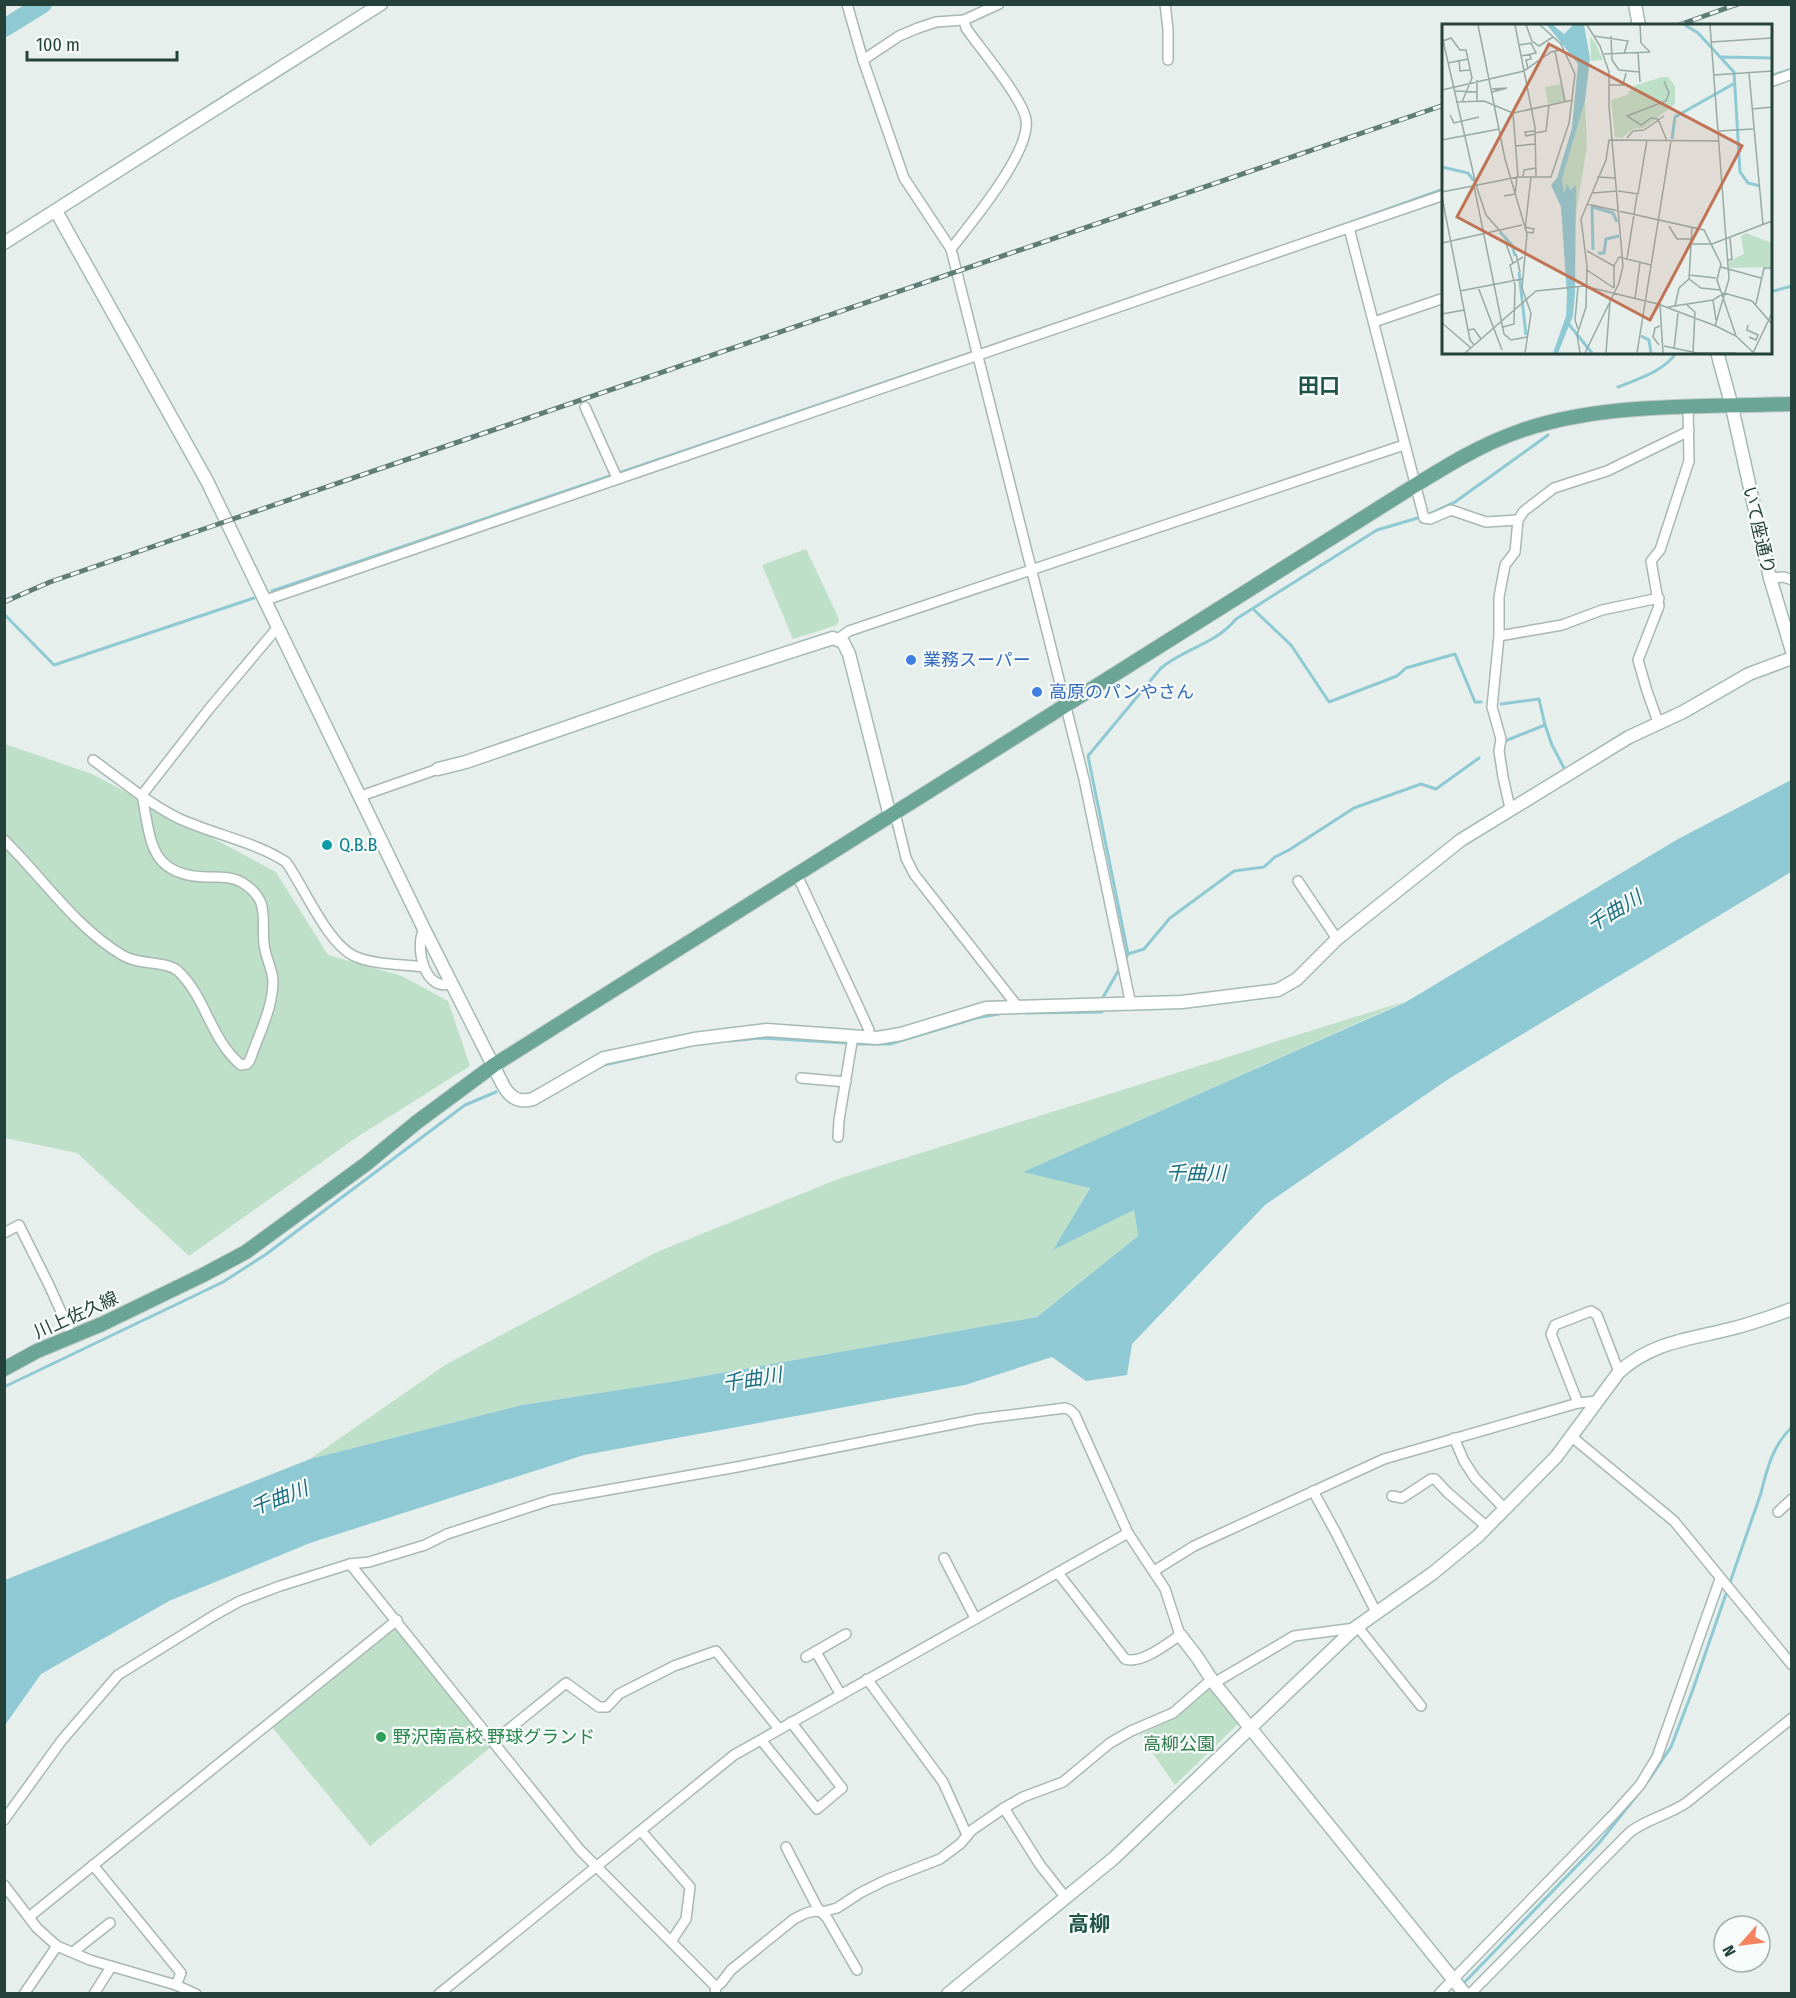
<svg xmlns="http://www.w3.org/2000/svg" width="1796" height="1998" font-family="'Fira Sans Condensed','Noto Sans JP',sans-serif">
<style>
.green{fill:#bfe0c8}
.water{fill:#8ec9d4}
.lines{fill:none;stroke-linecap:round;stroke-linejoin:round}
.stream{stroke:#8ec9d4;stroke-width:3}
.river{stroke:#8ec9d4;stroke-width:18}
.street-casing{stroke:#a8b8b2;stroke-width:12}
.secondary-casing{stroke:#a4bbb3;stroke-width:15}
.primary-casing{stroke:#c2cac8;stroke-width:16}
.street{stroke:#fff;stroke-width:9}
.secondary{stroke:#fff;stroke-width:12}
.primary{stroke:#6aa596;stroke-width:14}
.rail-casing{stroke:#5f7d75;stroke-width:5}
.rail{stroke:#f7fbf9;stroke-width:3;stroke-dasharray:9;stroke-linecap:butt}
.shop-dot{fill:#3f7fe0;stroke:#f7fbf9;stroke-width:2}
.culture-dot{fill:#0f9aa8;stroke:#f7fbf9;stroke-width:2}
.leisure-dot{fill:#2e9e5b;stroke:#f7fbf9;stroke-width:2}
.labels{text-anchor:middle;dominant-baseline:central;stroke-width:4.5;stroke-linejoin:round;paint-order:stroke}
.street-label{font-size:18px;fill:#24423a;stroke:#f7fbf9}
.shop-label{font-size:18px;fill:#366cbe;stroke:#f7fbf9;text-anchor:start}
.culture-label{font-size:18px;fill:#0d838f;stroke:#f7fbf9;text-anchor:start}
.leisure-label{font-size:18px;fill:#27864d;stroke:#f7fbf9;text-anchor:start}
.park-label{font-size:18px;fill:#2d7a4b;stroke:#f7fbf9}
.water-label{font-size:20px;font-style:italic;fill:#1c6f80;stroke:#f7fbf9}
.quarter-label{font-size:21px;font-weight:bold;fill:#1f5548;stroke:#f7fbf9}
.inset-river{fill:none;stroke:#8ec9d4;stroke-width:3}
.inset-road{fill:none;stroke:#98aaa4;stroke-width:1.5}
.view{fill:#c07456;fill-opacity:0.15;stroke:#c07456;stroke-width:3}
.inset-edge{fill:none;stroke:#24423a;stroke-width:3}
</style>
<rect width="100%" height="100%" fill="#e6efeb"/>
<g class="green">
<path d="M 806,549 L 839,619 L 837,625 L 793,639 L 762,565 Z"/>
<path d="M 5,744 L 92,774 L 276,872 L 328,955 L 402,976 L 448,1001 L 470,1066 L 357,1137 L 189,1256 L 77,1153 L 5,1138 Z"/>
<path d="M 1406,1001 L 1024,1172 L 1090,1187 L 1054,1249 L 1134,1210 L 1138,1236 L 1037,1317 L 670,1382 L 522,1405 L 310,1459 L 445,1365 L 657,1252 L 838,1179 Z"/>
<path d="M 394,1626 L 491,1747 L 370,1846 L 271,1726 Z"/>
<path d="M 1210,1688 L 1239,1723 L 1175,1785 L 1140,1735 L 1175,1717 Z"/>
</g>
<path class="water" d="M 1791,780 L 1791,872 L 1450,1078 L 1265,1205 L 1132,1344 L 1127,1375 L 1086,1381 L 1052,1357 L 965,1385 L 584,1455 L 310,1543 L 169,1601 L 41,1674 L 5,1725 L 5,1580 L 310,1459 L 522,1405 L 670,1382 L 1037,1317 L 1138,1236 L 1134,1210 L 1053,1250 L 1090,1188 L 1023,1172 L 1406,1002 L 1678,839 Z"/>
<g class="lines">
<g class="stream">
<path d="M 1770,76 L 1792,69"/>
<path d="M 1318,234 L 1444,189"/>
<path d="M 1770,292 L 1792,286"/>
<path d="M 1618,387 C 1640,378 1663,372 1677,352"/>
<path d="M 1427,515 L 1455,502 L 1548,435"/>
<path d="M 272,591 L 974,352"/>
<path d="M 1253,609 L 1291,645 L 1329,702 L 1397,676 L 1406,668 L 1455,654 L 1475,702 L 1481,702"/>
<path d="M 4,614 L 54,665 L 254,598"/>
<path d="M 1501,704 L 1539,699 L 1545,725"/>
<path d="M 1505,741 L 1545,725 L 1552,745 L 1564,768"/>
<path d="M 1128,954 L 1144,949 L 1170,918 L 1234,871 L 1264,867 L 1275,857 L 1289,850 L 1354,808 L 1421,784 L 1436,789 L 1479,758"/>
<path d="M 1125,960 L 1128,954 L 1088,756 L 1161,668 C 1185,648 1216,644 1236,619 L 1377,530 L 1421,517"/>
<path d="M 1102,999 L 1120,968"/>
<path d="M 1026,1013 L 1102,1012 L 1102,1009"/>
<path d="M 730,1041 L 760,1038 L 847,1043"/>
<path d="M 859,1044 L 890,1044 L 976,1018 L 1004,1013"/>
<path d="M 604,1065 L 688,1046"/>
<path d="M 4,1387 L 223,1282 L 265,1255 L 465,1105 L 496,1092"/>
<path d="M 1648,1781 L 1671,1747 L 1692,1692 L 1761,1493 C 1767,1468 1773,1445 1792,1427"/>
<path d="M 1462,1985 L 1599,1843 L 1642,1789"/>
</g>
<path class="river" d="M 4,28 L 43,4"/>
<defs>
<g id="street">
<path d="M 847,4 L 863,60 L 904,178 L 951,249 L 1084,779 L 1131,1005"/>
<path d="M 1165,4 L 1168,29 L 1168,60"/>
<path d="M 863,60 L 899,36 L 918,28 L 936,22 L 964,20 L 999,4"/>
<path d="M 1770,82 L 1792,74"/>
<path d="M 1349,228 L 1424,518 L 1430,519 L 1451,510 L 1486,522 L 1518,520"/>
<path d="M 951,249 C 971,223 1031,152 1026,120 C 1024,100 979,47 966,28 L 964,20"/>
<path d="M 1374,322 L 1444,298"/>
<path d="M 585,407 L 617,478"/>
<path d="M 1770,578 L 1784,577 L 1792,580"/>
<path d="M 266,600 L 1444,195"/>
<path d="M 1499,636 L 1562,625 L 1602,610 L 1659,598"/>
<path d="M 838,639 L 849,631 L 1404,445"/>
<path d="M 1658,722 L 1647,691 L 1638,660 L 1659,606 L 1651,561 L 1660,550 L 1689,461 L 1688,408"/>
<path d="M 93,760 C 121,780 148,803 178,818 C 212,834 256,842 286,862 C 304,887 327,943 354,956 C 374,965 401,964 423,967"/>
<path d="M 361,796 L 438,769"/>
<path d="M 1510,808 L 1503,777 L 1499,751 L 1501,739 L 1492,707 L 1499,636 L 1499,597 L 1505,565 L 1515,552 L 1518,520 L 1524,511 L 1554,488 L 1607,471 L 1689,431"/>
<path d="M 895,813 L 906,858 L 914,874 L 1018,1007"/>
<path d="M 4,840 C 43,878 75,927 122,955 C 140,966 165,960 178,971 C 206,997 210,1039 241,1065 L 247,1064 L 250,1060 C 259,1033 273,1009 273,980 C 272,968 265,956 264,944 C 261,919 271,901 243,883 C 232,876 219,877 207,877 C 149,876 151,841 142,795 L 209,709 L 278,627"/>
<path d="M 797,875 L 859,1008 L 869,1030 L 868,1038"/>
<path d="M 1298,881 L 1337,939"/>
<path d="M 424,929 C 414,947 425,994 452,983"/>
<path d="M 801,1078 L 846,1082"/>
<path d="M 838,1137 L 839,1120 L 853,1036"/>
<path d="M 4,1233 L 19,1225 L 49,1285 L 72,1336"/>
<path d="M 1578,1403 L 1551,1334 L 1555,1325 L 1591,1311 L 1597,1315 L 1619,1372"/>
<path d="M 1572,1437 L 1674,1521 L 1792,1665"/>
<path d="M 1454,1438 L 1464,1461 L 1475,1478 L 1505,1509"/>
<path d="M 1313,1491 L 1336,1533 L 1376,1612"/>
<path d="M 1392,1496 L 1402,1498 L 1431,1479 L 1435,1479 L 1447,1492 L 1487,1527"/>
<path d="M 1778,1512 L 1792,1499"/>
<path d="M 944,1558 L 975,1618"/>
<path d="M 350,1564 L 580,1850 L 716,1987"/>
<path d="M 1154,1571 L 1194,1546 L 1384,1459 L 1578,1403 L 1598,1401"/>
<path d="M 816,1652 L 841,1695"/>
<path d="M 806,1657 L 846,1634"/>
<path d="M 867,1679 L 943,1782 L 967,1835"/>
<path d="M 1214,1683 L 1294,1636 L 1355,1628 L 1361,1631 L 1421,1706"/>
<path d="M 761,1740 L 817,1809 L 842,1788 L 791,1722"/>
<path d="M 493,1742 L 566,1683 L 599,1707 L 607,1707 L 619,1694 L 674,1666 L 716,1651 L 779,1729"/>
<path d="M 1004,1808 L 1040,1865 L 1066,1898"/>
<path d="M 4,1820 L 62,1740 L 118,1675 L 213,1616 L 240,1601 L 280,1586 L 350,1564 L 369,1562 L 425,1545 L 447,1534 L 551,1500 L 737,1467 L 978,1419 L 1065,1408 L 1070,1410 L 1075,1415 L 1128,1533 L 1165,1589 L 1180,1635 C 1167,1644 1140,1665 1125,1659 L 1058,1573"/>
<path d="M 641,1831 L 690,1887 L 686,1919 L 672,1940"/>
<path d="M 786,1847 L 817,1907 L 827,1918 L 857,1970"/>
<path d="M 93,1865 L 181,1973 L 176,1985"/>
<path d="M 4,1885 L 37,1928 L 57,1946 L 90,1960 L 176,1985 L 196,1994"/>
<path d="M 29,1917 L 397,1620"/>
<path d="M 73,1952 L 110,1923"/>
<path d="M 24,1994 L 57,1946"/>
<path d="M 94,1994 L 111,1967"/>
<path d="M 439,1994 L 734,1755 L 1128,1533"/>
<path d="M 715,1994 L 716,1987 L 721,1983 L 731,1970 L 794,1919 L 806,1913 L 815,1911 L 822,1912 L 837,1908 L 860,1893 L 886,1880 L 940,1859 L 960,1844 L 972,1830 L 1004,1808 L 1023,1797 L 1063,1782 L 1110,1743 L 1131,1731 L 1173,1713 L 1211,1680"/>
<path d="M 1439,1994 L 1613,1815 L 1640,1785 L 1657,1757 L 1720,1579"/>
<path d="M 1470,1994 L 1630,1832 C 1647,1819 1668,1815 1686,1803 L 1792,1718"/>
</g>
<g id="secondary">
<path d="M 1635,4 L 1639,26"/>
<path d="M 56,211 L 207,481 L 424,929 L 503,1085 C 510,1098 519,1103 533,1099 L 604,1058 L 694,1039 L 767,1030 L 877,1038 L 901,1034 L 986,1008 L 1182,1002 L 1278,990 L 1297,979 L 1337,939 L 1461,840 L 1629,737 L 1683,712 L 1749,674 L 1792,658"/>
<path d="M 4,243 L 381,4"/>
<path d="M 1717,352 L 1732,407 L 1770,578 L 1792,651"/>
<path d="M 438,769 L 466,762 L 709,678 L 833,638 L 843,642 L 849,654 L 890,816"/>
<path d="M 1180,1635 L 1197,1657 L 1214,1683 L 1465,1994"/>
<path d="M 948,1994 L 1114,1858 L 1355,1628 L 1433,1573 L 1478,1536 L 1556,1457 L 1619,1372 C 1653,1341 1692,1339 1734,1328 C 1754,1323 1773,1316 1792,1309"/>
</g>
<path id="primary" d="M 4,1369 L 37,1351 L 102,1324 L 203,1275 L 246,1252 L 366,1164 L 417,1122 L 494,1065 L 1414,486 C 1448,465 1482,444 1520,431 C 1602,402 1705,407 1792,404"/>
</defs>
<use href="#street" class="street-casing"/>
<use href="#secondary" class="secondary-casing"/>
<use href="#primary" class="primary-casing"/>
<use href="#street" class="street"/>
<use href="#secondary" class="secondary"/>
<use href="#primary" class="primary"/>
<defs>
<g id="rail">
<path d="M 1676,26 L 1738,4"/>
<path d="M 4,602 L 50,582 L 227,521 L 1444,105"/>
</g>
</defs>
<use href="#rail" class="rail-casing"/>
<use href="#rail" class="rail"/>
</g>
<g class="shop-dot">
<circle cx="911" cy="660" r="6"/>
<circle cx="1037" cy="692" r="6"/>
</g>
<circle class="culture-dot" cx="327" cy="845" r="6"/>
<circle class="leisure-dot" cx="381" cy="1737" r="6"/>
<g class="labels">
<g class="street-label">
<text transform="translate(1759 530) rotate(77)">いて座通り</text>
<text transform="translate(76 1315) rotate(-24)">川上佐久線</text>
</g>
<g class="shop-label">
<text x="923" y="660">業務スーパー</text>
<text x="1049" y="692">高原のパンやさん</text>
</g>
<g class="culture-label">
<text x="339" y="845">Q.B.B</text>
</g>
<g class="leisure-label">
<text x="393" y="1737">野沢南高校 野球グランド</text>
</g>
<g class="park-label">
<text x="1179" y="1744">高柳公園</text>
</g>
<g class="water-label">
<text transform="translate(1614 911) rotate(-31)">千曲川</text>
<text x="1196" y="1173">千曲川</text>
<text transform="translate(752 1379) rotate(-9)">千曲川</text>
<text transform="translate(279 1498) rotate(-21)">千曲川</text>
</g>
<g class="quarter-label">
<text x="1319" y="386">田口</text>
<text x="1089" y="1924">高柳</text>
</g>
</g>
<g transform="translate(1442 24)">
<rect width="330" height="330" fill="#e6efeb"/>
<path d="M 148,12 L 154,20 L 161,36 L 149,37 ZM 220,53 L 226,53 L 233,62 L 233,80 L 202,104 L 191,105 L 180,114 L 173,113 L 169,76 L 185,71 L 192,62 ZM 119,60 L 123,77 L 106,80 L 103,63 ZM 143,77 L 145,122 L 131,207 L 134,162 L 129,167 L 126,161 L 122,169 L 120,155 ZM 304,209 L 330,219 L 330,243 L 287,244 L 287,237 L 302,230 L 299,212 Z" fill="#bfe0c8"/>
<path d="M 105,1 L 111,1 L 122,10 L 131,1 L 142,1 L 148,34 L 143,77 L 120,155 L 122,169 L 125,160 L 129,166 L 134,161 L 133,270 L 131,292 L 116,329 L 111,329 L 124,292 L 125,270 L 119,183 L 109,161 L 115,154 L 130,104 L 136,40 Z" fill="#8ec9d4"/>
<path class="inset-river" d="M 243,1 L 256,9 L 292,48 L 298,148 L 306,159 L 318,162M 279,33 L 330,34M 230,115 L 233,93 L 293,59M 0,143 L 26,149 L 32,157M 150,182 L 151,226M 151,183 L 171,189 L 175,198M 58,208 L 70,221 L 73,232M 156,229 L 162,229 L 164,215 L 177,212M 77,248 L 84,311M 125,298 L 150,329M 199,312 L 207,316 L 209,329"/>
<path class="inset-road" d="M 36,1 L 63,135 L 85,210 L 80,264 L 89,289 L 83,329M 73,1 L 93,103 L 94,153M 84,1 L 90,17 L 97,22 L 111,13M 198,1 L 199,19 L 208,28M 268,1 L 287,255 L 273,302M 0,12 L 34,161 L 44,191 L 59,208M 152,12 L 186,17 L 182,30M 169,12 L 170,36 L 177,46 L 197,48M 1,17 L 9,14 L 18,26 L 24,26 L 30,54 L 20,78M 269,18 L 330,14M 77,21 L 89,19 L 94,29 L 79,32M 113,27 L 123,77M 196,29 L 198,58M 162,30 L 208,28M 17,37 L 18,47 L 28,46M 6,39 L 26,35M 86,45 L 84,36 L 89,35 L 88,30M 307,49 L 321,201M 272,51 L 330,47M 167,61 L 181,61 L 184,49M 50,65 L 65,64 L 50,68M 0,66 L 82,47 L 109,28 L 122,25M 13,67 L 35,68M 35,77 L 35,56M 14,78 L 42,77 L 71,89 L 76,153M 310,85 L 330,83M 71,89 L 131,76M 8,91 L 12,99 L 37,93M 216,95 L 209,94 L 199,101 L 185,92 L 224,77 L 227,69 L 222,57M 216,95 L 225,117M 277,107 L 311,105M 93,109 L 104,107 L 107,81M 93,110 L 84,112 L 83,108 L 93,107M 185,114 L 191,107 L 202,106 L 222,92M 0,116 L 57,105M 73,122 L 93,120M 81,152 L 82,146 L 94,144M 155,153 L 174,154M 32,162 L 62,310 L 69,316 L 85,313M 176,167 L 196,170 L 205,116M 0,168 L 76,153 L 109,153 L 127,99 L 133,50 L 119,20 L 98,1M 151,169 L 175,167M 62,172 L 73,170 L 75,153M 0,173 L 28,316 L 32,321M 145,180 L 262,206 L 279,240 L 275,256 L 294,312M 227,202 L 235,215 L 249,215M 83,203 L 92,205 L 91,209 L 84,208M 83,205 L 89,153M 63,217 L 71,239M 0,219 L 80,201M 248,220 L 270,220 L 330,197M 145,227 L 172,242M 74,230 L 78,248M 185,235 L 195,171M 286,236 L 290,235 L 288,214M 279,243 L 319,254M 145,246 L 172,264M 247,251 L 274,254M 247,255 L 259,264 L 278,266M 36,263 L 60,326M 136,263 L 133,296 L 136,305M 172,264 L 172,242 L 177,233 L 209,241M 18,267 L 80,255M 193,274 L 198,239M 271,276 L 274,296M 314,280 L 322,244 L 330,244M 218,281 L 221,329M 245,281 L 253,288 L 251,328M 233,282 L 237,264 L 247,255 L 250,203M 226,283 L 271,276 L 282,269 L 310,277 L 330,300M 0,290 L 22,286M 0,299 L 29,324M 306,301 L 305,306 L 316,311 L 314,316 L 307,313M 61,303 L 72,300 L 73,261 L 68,241 L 81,233M 26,306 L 32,305 L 39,315M 217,321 L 211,313 L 213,304 L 218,302M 222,322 L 255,329 L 294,329M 232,325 L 236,289M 23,329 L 94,267 L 142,262 L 216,280 L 274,302 L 294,312 L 312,329M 138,329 L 135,311 L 144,283 L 145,242 L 139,195 L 164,136 L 167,116 L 277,117M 143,329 L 177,259 L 181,242 L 167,82 L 167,48 L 158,22 L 145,1M 164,329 L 168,277M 195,329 L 229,117M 311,329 L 330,289"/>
<path class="view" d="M 107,20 L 300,122 L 208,296 L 15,193 Z"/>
<rect width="330" height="330" class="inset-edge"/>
</g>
<rect width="1796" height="1998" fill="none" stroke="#24423a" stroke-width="12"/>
<g transform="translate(1742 1944) rotate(242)"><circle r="28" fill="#f7fbf9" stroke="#a3b1ad" stroke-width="1.5"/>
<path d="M0-4.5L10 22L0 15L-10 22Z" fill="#f4845f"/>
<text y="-9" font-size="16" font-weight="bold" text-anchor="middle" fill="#24423a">N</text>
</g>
<path d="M27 51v9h150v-9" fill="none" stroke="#24423a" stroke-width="3"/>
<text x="36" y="51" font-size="18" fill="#24423a" stroke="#f7fbf9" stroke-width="4.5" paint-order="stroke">100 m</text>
</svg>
